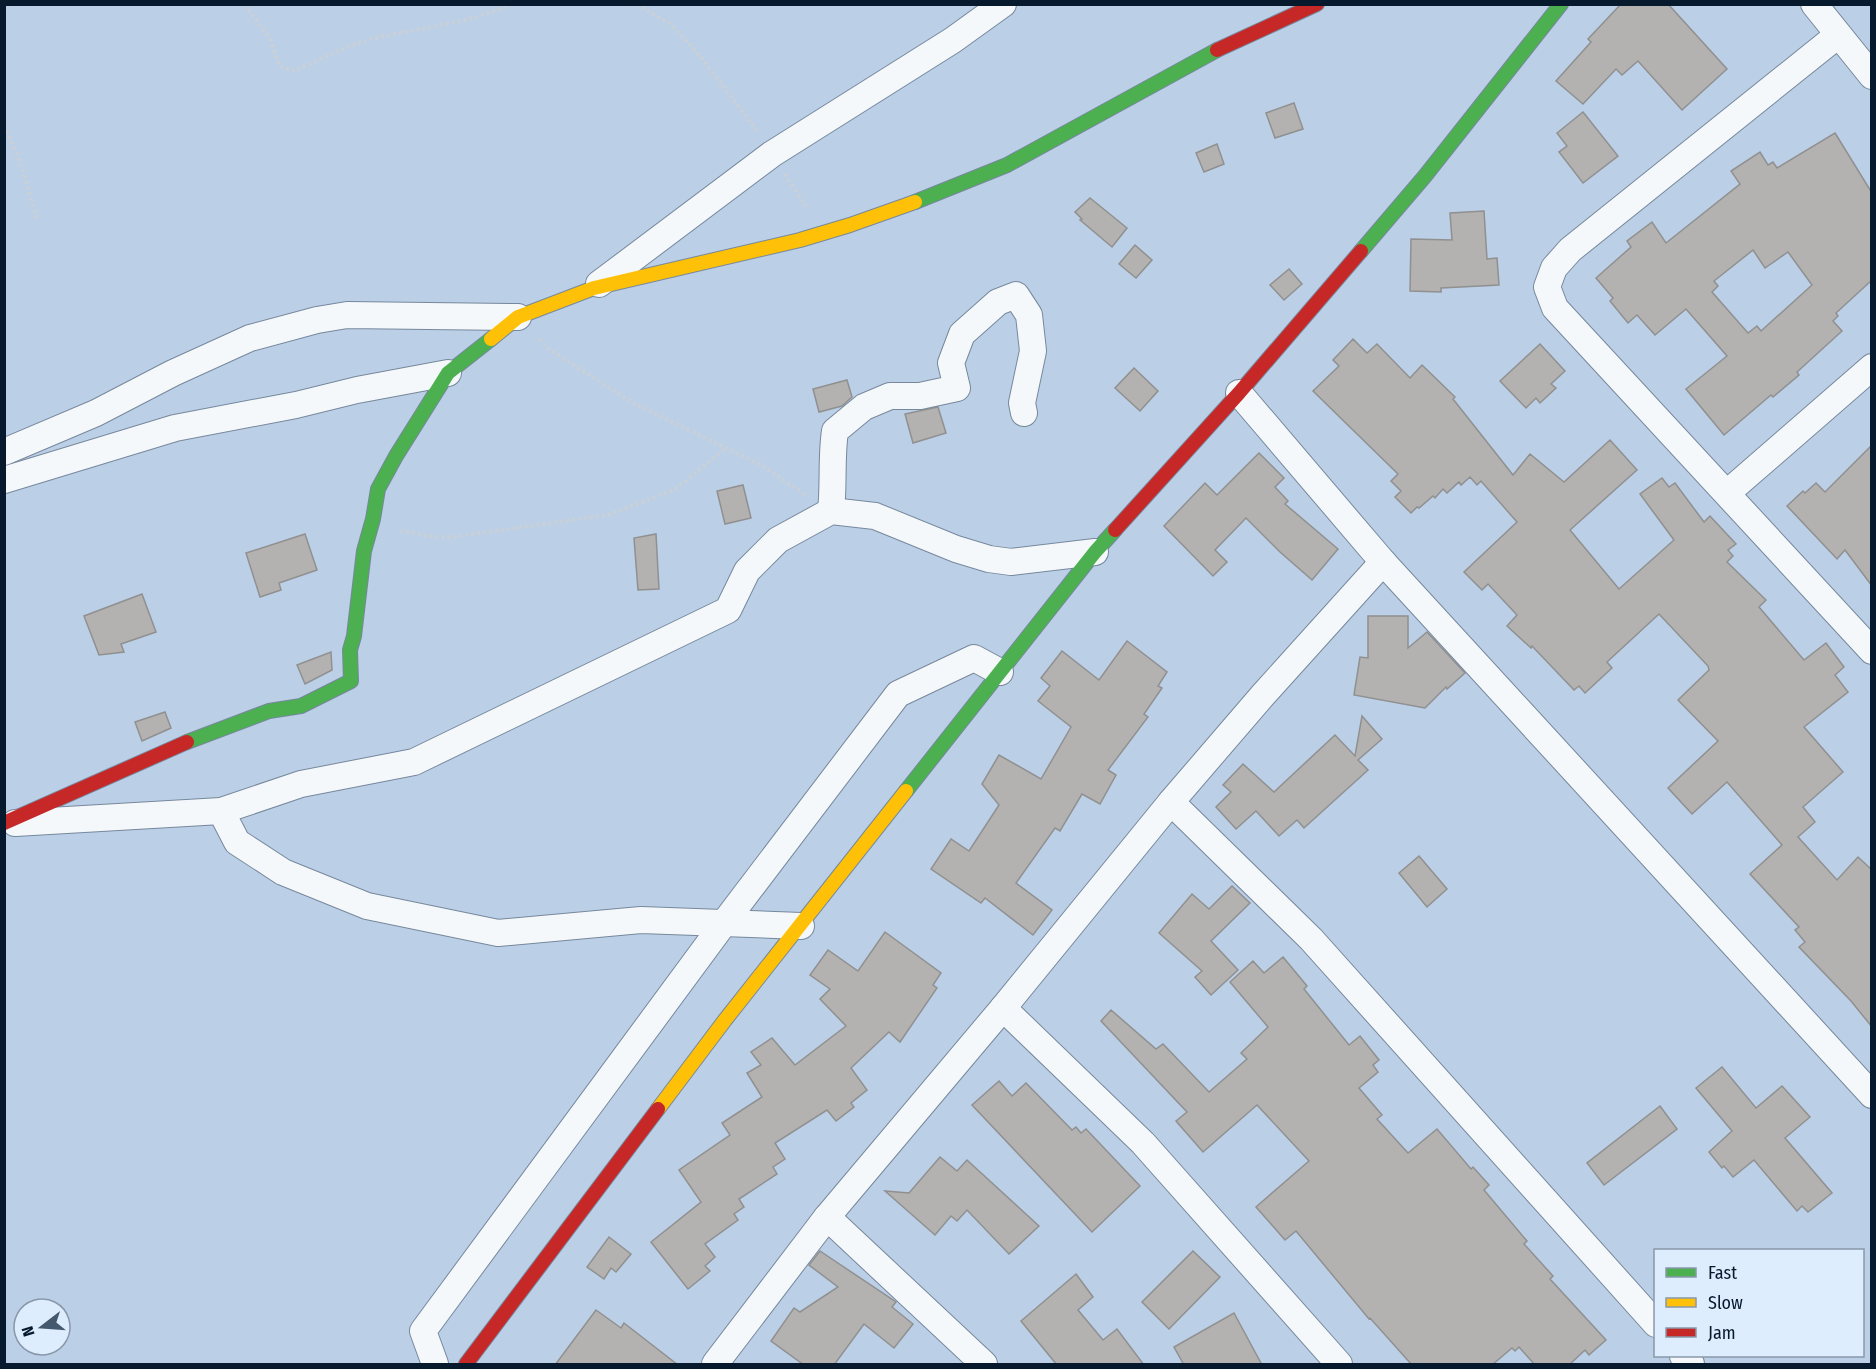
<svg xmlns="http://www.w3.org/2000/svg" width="1876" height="1369" font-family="'Fira Sans Condensed',sans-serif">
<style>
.building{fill:#b3b2b1;stroke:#909090;stroke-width:1.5;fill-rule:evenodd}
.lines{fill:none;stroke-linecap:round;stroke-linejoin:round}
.street-casing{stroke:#76889c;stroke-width:28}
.fast-casing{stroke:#76889c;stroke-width:16}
.slow-casing{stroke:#76889c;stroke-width:16}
.jam-casing{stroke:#76889c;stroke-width:16}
.path{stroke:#c9d0d8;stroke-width:4;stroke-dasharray:3 3;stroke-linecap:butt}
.street{stroke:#f5f8fb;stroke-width:26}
.fast{stroke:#4caf50;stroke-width:14}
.slow{stroke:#ffc107;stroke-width:14}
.jam{stroke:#c62828;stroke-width:14}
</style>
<rect width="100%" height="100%" fill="#bbcfe7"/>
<g class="building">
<path d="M 1621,4 L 1668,4 L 1727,69 L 1682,110 L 1638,61 L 1622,75 L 1616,69 L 1583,104 L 1556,81 L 1591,42 L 1588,39 Z"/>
<path d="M 1294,103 L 1303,129 L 1275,138 L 1266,113 Z"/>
<path d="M 1583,112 L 1618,156 L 1583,183 L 1559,152 L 1567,146 L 1557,133 Z"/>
<path d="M 1835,133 L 1872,193 L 1872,280 L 1836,313 L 1838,316 L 1833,321 L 1842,331 L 1797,372 L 1799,375 L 1773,397 L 1771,395 L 1724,435 L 1686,389 L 1727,356 L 1686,309 L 1655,335 L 1637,315 L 1628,323 L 1610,301 L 1613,298 L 1596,278 L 1631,247 L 1627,241 L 1652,222 L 1666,243 L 1740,184 L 1731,171 L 1760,152 L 1768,165 L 1773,162 L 1777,168 ZM 1753,250 L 1765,268 L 1788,252 L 1812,285 L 1761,331 L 1757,326 L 1748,333 L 1712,292 L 1718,286 L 1714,281 Z"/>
<path d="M 1217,144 L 1224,164 L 1204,172 L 1196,153 Z"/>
<path d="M 1090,198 L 1127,228 L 1112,247 L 1080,220 L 1082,219 L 1075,212 Z"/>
<path d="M 1484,211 L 1487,259 L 1497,258 L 1499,285 L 1441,288 L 1441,292 L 1410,291 L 1411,239 L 1452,240 L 1450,213 Z"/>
<path d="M 1135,245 L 1152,260 L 1136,278 L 1119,264 Z"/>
<path d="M 1289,269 L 1302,284 L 1284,300 L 1270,285 Z"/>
<path d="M 1353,339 L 1367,353 L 1377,344 L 1410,378 L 1422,365 L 1455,397 L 1453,399 L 1513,475 L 1530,454 L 1564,482 L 1610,440 L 1637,470 L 1570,530 L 1619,589 L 1674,540 L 1640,494 L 1662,478 L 1669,487 L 1675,483 L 1704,522 L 1710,516 L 1736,544 L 1728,550 L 1733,556 L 1727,562 L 1766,600 L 1759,607 L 1804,660 L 1826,643 L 1844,667 L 1835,675 L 1848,692 L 1804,727 L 1843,772 L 1803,807 L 1815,822 L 1798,837 L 1837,880 L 1858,857 L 1872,870 L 1872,1027 L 1851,1001 L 1799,947 L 1805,942 L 1795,930 L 1799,927 L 1750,874 L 1782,845 L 1727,782 L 1692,814 L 1668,788 L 1718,741 L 1678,700 L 1709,670 L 1708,666 L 1659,614 L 1607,662 L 1612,668 L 1585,693 L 1579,686 L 1574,690 L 1532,646 L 1531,648 L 1507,626 L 1517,615 L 1488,584 L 1482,590 L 1464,572 L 1517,522 L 1481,481 L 1477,485 L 1470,477 L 1461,485 L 1459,482 L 1447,493 L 1443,489 L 1435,498 L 1433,496 L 1419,508 L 1417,507 L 1411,513 L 1395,497 L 1401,491 L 1391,481 L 1398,474 L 1313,391 L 1339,366 L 1333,360 Z"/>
<path d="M 1540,344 L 1565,371 L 1551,384 L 1556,388 L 1540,403 L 1536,398 L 1526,408 L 1500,381 Z"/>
<path d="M 1134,368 L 1158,391 L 1140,411 L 1115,388 Z"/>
<path d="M 847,380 L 852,397 L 842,406 L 819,412 L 813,389 Z"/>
<path d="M 938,407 L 946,433 L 913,443 L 905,414 Z"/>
<path d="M 1872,445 L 1872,586 L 1845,550 L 1837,559 L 1787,506 L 1803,491 L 1805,493 L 1816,483 L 1825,492 Z"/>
<path d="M 1259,453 L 1284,478 L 1275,487 L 1288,501 L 1285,504 L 1338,549 L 1312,580 L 1280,552 L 1246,518 L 1215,550 L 1227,562 L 1213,576 L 1164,526 L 1205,483 L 1217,495 Z"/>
<path d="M 743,485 L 751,518 L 725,524 L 717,491 Z"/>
<path d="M 305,534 L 317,570 L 279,583 L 281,590 L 260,597 L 246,553 Z"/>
<path d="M 656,534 L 659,589 L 638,590 L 634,538 Z"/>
<path d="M 142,594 L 156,632 L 121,644 L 124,652 L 99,655 L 84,616 Z"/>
<path d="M 1368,616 L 1408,616 L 1408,648 L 1427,632 L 1465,673 L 1447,689 L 1446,687 L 1425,708 L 1354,695 L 1360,657 L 1368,658 Z"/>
<path d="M 1127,641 L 1167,672 L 1158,686 L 1162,688 L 1144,714 L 1148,717 L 1108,770 L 1116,775 L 1100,804 L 1082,794 L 1060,831 L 1055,828 L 1016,883 L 1052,910 L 1033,935 L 985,898 L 981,903 L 931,869 L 951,839 L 969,851 L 999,805 L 982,784 L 999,755 L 1041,779 L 1071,727 L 1038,701 L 1050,686 L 1041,678 L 1062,651 L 1099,680 Z"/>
<path d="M 331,652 L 332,670 L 305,684 L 297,665 Z"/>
<path d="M 165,712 L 171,728 L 142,741 L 135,722 Z"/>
<path d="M 1362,716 L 1382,739 L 1358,760 L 1368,770 L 1304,828 L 1297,820 L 1279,836 L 1256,811 L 1236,829 L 1216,807 L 1231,792 L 1223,785 L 1243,764 L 1274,792 L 1335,735 L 1355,756 Z"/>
<path d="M 1419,856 L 1447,889 L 1427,907 L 1399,873 Z"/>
<path d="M 1232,886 L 1250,903 L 1211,941 L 1238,970 L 1211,995 L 1195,977 L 1202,971 L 1159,933 L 1192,894 L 1209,909 Z"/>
<path d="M 885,932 L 941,973 L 933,985 L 937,988 L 900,1042 L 889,1032 L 851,1068 L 867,1090 L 851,1103 L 854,1107 L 836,1121 L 827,1110 L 775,1143 L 785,1159 L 773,1167 L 777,1174 L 739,1199 L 744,1207 L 734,1214 L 738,1220 L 705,1244 L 715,1257 L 705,1266 L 710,1271 L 688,1289 L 651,1242 L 701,1202 L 679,1170 L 730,1135 L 722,1123 L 762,1097 L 747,1073 L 761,1065 L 751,1052 L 772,1038 L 795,1065 L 846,1026 L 820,999 L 830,989 L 810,975 L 828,950 L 858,971 Z"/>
<path d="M 1283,957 L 1307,986 L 1304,989 L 1349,1045 L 1360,1036 L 1379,1060 L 1373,1065 L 1378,1072 L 1359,1088 L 1382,1115 L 1377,1119 L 1408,1153 L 1437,1129 L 1471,1169 L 1473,1167 L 1489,1185 L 1484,1190 L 1527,1241 L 1524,1244 L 1553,1276 L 1550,1279 L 1606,1340 L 1589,1355 L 1585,1350 L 1569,1365 L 1535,1365 L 1519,1347 L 1515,1351 L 1512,1348 L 1492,1365 L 1412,1365 L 1370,1318 L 1369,1319 L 1296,1231 L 1285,1240 L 1256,1207 L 1309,1161 L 1257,1105 L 1203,1152 L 1176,1121 L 1187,1112 L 1101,1021 L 1111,1010 L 1156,1049 L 1163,1044 L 1209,1092 L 1247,1059 L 1241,1053 L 1268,1027 L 1230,982 L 1253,961 L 1264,973 Z"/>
<path d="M 1722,1067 L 1756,1108 L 1782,1086 L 1810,1117 L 1785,1138 L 1832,1193 L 1808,1212 L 1802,1206 L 1797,1211 L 1754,1160 L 1733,1177 L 1724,1166 L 1722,1168 L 1709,1152 L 1732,1131 L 1696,1088 Z"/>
<path d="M 999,1081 L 1012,1096 L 1026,1083 L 1072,1130 L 1076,1127 L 1081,1133 L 1086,1129 L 1140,1186 L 1092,1232 L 972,1105 Z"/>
<path d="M 1660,1106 L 1677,1129 L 1604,1185 L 1587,1163 Z"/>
<path d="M 940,1157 L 957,1171 L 967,1160 L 1039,1226 L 1009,1254 L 967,1210 L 957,1221 L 951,1216 L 935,1235 L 885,1191 L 909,1193 Z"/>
<path d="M 609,1237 L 631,1254 L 616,1272 L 611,1268 L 604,1279 L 587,1267 Z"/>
<path d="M 820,1251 L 896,1302 L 892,1307 L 913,1324 L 894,1348 L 864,1324 L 834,1365 L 804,1365 L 771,1341 L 794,1308 L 800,1312 L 838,1287 L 809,1265 Z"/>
<path d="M 1193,1251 L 1220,1277 L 1169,1329 L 1142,1302 Z"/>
<path d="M 1076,1274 L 1093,1297 L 1078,1310 L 1103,1340 L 1117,1329 L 1144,1365 L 1057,1365 L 1021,1321 Z"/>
<path d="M 596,1310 L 621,1328 L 624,1323 L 678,1365 L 555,1365 Z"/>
<path d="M 1234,1313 L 1262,1365 L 1184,1365 L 1174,1347 Z"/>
</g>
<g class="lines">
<defs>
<g id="street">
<path d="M 1814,4 L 1872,76"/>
<path d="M 1838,35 L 1570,250 L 1554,268 L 1547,287 L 1555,308 L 1872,651"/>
<path d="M 599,284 L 772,154 L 953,40 L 1003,4"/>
<path d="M 1239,393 L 1383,562 L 1872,1095"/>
<path d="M 4,452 L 96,413 L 173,373 L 250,338 L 317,320 L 347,315 L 518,317"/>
<path d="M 4,480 L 175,428 L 296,405 L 357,390 L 448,373"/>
<path d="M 1727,493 L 1872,367"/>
<path d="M 831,511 C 834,484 831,457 835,431 L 864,407 L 890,396 L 920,396 L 957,388 L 951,363 L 962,334 L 998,302 L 1016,295 L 1029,315 L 1033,351 L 1022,403 L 1024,413"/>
<path d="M 1171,802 L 1311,939 L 1656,1324"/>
<path d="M 221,811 L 237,842 L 283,872 L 367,906 L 498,933 L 641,920 L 801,926"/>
<path d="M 15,823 L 221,811 L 301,784 L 414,762 L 728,610 L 747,571 L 778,540 L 831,511 L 875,516 L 956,549 L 989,559 L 1011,562 L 1095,552"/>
<path d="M 1003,1008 L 1143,1143 L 1339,1364"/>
<path d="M 827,1217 L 984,1364"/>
<path d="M 1683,1356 L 1691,1364"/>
<path d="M 435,1364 L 423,1331 L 724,923 L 898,694 L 974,658 L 1000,672"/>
<path d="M 715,1364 L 827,1217 L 1003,1008 L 1171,802 L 1263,695 L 1383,562"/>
</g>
<g id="fast">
<path d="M 915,202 L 1007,165 L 1217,50"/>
<path d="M 1361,251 L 1425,176 L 1561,4"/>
<path d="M 187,742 L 269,711 L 301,706 L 351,681 L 350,650 L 354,636 L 364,551 L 373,519 L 378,489 L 396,456 L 448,373 L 491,339"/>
<path d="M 906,791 L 1095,552 L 1115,530"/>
</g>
<g id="slow">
<path d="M 491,339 L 518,317 L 594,288 L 800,240 L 850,225 L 915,202"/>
<path d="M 658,1109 L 725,1020 L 906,791"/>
</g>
<g id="jam">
<path d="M 1217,50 L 1317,4"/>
<path d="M 1115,530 L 1239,393 L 1361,251"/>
<path d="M 4,823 L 187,742"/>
<path d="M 466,1364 L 658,1109"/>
</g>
</defs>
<use href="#street" class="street-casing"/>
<use href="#fast" class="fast-casing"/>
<use href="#slow" class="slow-casing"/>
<use href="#jam" class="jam-casing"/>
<g class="path">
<path d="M 246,4 C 250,16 264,26 270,40 C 274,49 276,58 281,67 L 293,71 C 321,60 347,44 376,38 C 422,27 468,24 512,4"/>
<path d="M 637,4 L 670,24 L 696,51 L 759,133"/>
<path d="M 4,125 L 19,159 L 37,218"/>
<path d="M 785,174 L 807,208"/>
<path d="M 539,339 L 550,350 L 633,403 L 761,465 L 806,495"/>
<path d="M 400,531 L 445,538 L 608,515 L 674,490 L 726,448"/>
</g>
<use href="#street" class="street"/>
<use href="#fast" class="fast"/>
<use href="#slow" class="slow"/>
<use href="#jam" class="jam"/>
</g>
<rect width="1876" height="1369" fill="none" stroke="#06192d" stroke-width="12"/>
<rect x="1654" y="1249" width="210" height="108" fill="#deedfe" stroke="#8898aa" stroke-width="1.5"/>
<rect x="1666" y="1268" width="30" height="9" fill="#4caf50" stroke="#8898aa" stroke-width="1.5"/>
<text x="1708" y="1279" font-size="18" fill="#06192d">Fast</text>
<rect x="1666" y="1298" width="30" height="9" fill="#ffc107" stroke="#8898aa" stroke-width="1.5"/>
<text x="1708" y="1309" font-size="18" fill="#06192d">Slow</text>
<rect x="1666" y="1328" width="30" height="9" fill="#c62828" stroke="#8898aa" stroke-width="1.5"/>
<text x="1708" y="1339" font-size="18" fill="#06192d">Jam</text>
<g transform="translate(42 1327) rotate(253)"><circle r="28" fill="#deedfe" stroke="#8898aa" stroke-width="1.5"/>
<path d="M0-4.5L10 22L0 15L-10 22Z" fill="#45596e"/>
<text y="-9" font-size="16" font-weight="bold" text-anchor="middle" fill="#06192d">N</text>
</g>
</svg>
